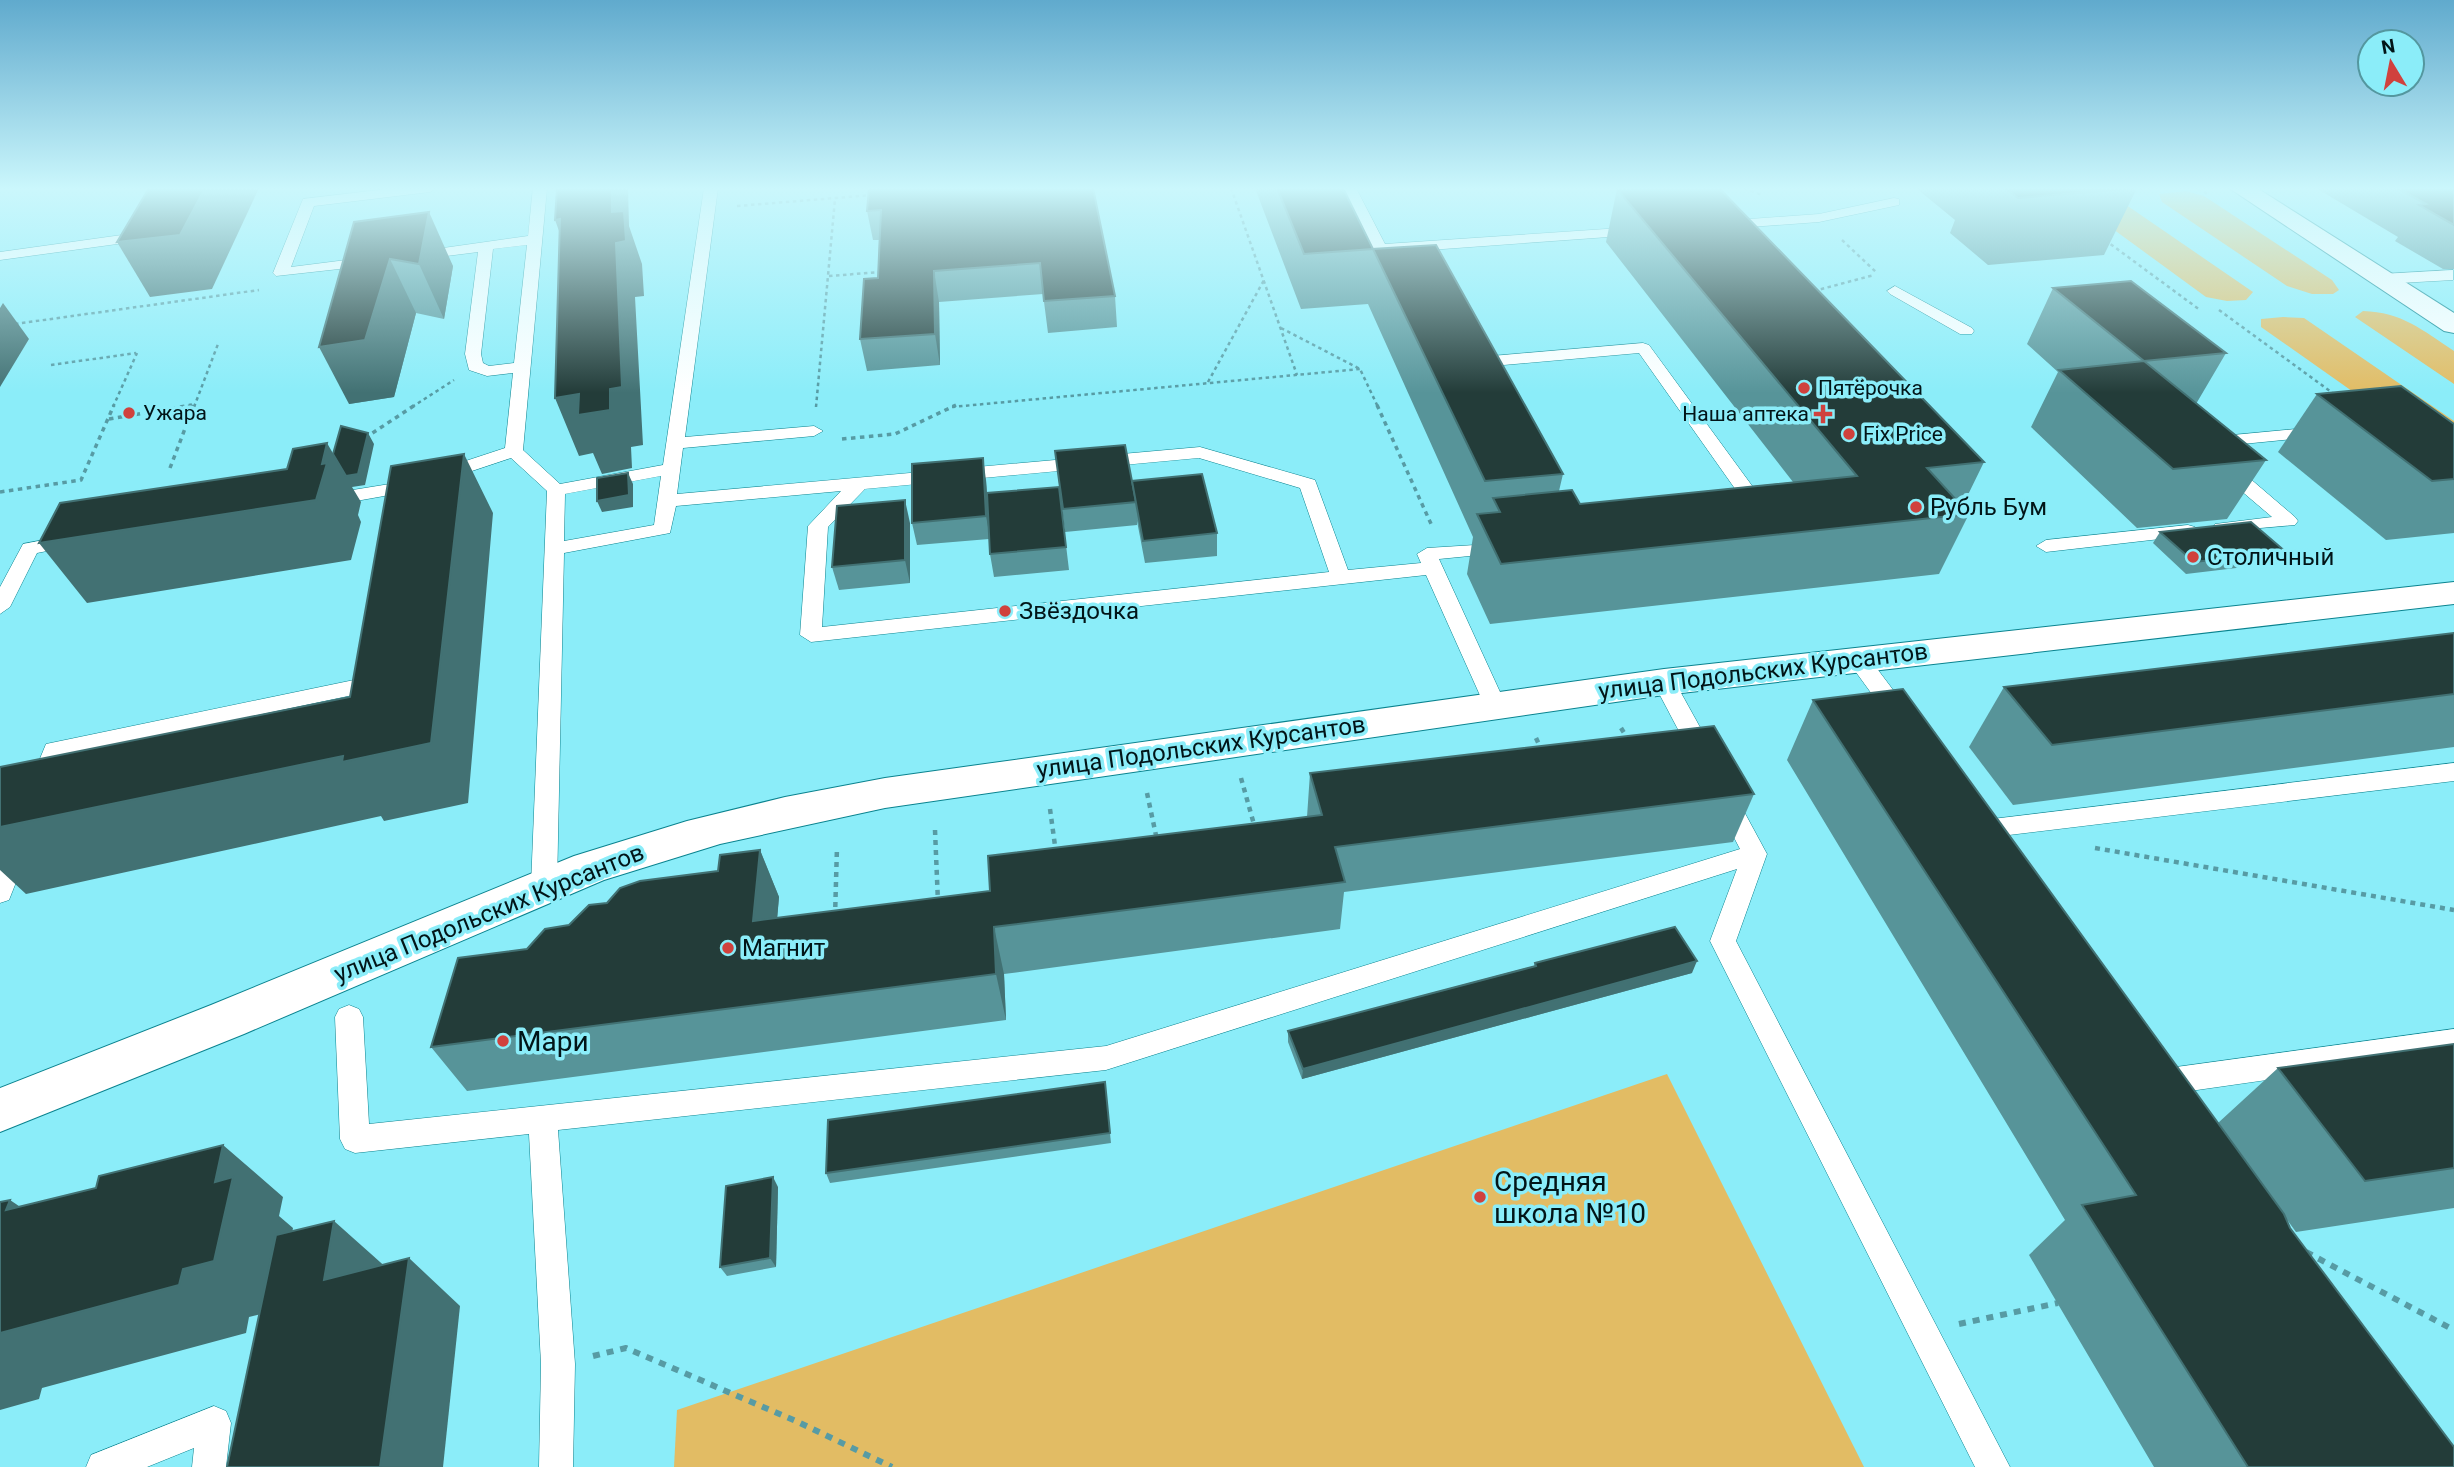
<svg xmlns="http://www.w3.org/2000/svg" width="2454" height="1467" font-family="Roboto,sans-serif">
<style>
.green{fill:#e2bc64}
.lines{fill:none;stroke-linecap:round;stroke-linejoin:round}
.lane-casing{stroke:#0a838f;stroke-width:1}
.secondary-casing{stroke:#0a838f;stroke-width:2}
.path-far3{stroke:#579ba4;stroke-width:2.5;stroke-dasharray:3.5 3.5;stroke-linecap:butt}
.path-far2{stroke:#579ba4;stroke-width:3.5;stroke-dasharray:4.5 4.5;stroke-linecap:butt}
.path-far1{stroke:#579ba4;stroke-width:4.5;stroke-dasharray:5 5;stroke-linecap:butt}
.path{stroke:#579ba4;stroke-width:6;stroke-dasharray:7 7;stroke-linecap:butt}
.lane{fill:#fff;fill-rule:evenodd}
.secondary{fill:#fff;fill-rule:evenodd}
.wall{fill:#579499}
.shaded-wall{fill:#427173}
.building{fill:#233c39;stroke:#427173;stroke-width:2}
.poi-dot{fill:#d0413d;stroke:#8bedf9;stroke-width:2.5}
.labels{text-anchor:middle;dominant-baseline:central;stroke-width:7;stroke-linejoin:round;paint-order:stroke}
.far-poi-label{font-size:21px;fill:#021518;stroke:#8bedf9;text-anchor:start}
.poi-label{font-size:24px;fill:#021518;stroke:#8bedf9;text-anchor:start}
.street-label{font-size:24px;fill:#021518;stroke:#8bedf9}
.near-poi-label{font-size:28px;fill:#021518;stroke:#8bedf9;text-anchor:start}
</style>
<rect width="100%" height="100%" fill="#8bedf9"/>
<g class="green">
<path d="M 2186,191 L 2204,196 L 2332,280 L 2339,290 L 2333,294 L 2312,294 L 2287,286 L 2162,202 L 2159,194 Z"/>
<path d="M 2119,200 L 2253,292 L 2246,300 L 2227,301 L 2206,297 L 2076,202 Z"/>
<path d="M 2363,311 C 2402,312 2422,330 2454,351 L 2454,384 L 2355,317 Z"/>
<path d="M 2283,317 L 2304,318 L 2454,421 L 2454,463 L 2261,327 L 2261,319 Z"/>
<path d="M 1667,1074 L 1864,1467 L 674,1467 L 677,1410 Z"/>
</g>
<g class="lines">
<defs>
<g id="lane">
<path d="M 155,188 L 169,188 L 139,241 L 0,260 L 0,252 L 129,234 Z"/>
<path d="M 396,188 L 437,188 L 430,192 L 314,206 L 291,267 L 370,257 L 378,262 L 375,265 L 276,276 L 273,273 L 303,199 Z"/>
<path d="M 533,188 L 547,188 L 523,450 L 560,484 L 663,465 L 704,188 L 718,188 L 685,437 L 814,426 L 823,431 L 814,436 L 683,448 L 677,494 L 1200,447 L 1315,480 L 1348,570 L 1421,563 L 1417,554 L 1427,548 L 1507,543 L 1510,547 L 1507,551 L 1500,553 L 1439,559 L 1506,705 L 1503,711 L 1487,711 L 1426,575 L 811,642 L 800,635 L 808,526 L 841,491 L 676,506 L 670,533 L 564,553 L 557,886 L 553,893 L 544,896 L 535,893 L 531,886 L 547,491 L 511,458 L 412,491 L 328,506 L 319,500 L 328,494 L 402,482 L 505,448 L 513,373 L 487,376 L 469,370 L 465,354 L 478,252 L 415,260 L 408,256 L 415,252 L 528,236 ZM 527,245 L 514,363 L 489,366 L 483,363 L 481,354 L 493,249 ZM 1199,458 L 1300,488 L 1329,572 L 822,627 L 828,527 L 865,489 ZM 661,476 L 654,525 L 564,541 L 565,494 Z"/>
<path d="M 1342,188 L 1356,188 L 1385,244 L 1636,227 L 1643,231 L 1636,235 L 1429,250 L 1434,259 L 1427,263 L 1422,262 L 1415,251 L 1375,252 Z"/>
<path d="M 1894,198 L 1899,199 L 1899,205 L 1819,222 L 1723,229 L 1716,225 L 1723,221 L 1819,214 Z"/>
<path d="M 2453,270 L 2453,280 L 2382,284 L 2374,279 L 2382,274 Z"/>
<path d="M 1895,286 L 1972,328 L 1974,331 L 1972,334 L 1960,334 L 1890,294 L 1887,291 Z"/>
<path d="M 1643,343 L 1649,345 L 1769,509 L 1772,513 L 1769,517 L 1755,517 L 1639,353 L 1481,367 L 1473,362 L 1481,357 Z"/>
<path d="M 2318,427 L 2324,428 L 2327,432 L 2324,436 L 2212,447 L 2203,442 L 2212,437 Z"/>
<path d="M 2226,462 L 2233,464 L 2295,517 L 2298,521 L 2295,525 L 2215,532 L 2212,528 L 2215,524 L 2272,517 L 2219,472 L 2217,468 Z"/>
<path d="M 2188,525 L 2195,527 L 2198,531 L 2195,535 L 2046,552 L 2036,546 L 2046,540 Z"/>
<path d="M 70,535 L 77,537 L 80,541 L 77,545 L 37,553 L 10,607 L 0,614 L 0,587 L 23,544 Z"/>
<path d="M 1858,652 L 1866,654 L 1909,711 L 1912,717 L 1909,723 L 1893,723 L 1850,664 L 1847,659 L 1850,654 Z"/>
<path d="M 368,661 L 376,663 L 379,668 L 372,691 L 63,756 L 49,791 L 41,794 L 33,791 L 29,785 L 46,744 L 354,680 L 360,663 Z"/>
<path d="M 1664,674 L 1672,677 L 1675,682 L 1716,756 L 1712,762 L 1704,764 L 1696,762 L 1692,756 L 1653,682 L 1656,677 Z"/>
<path d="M 2454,763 L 2454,781 L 1984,838 L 1975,836 L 1972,829 L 1975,822 L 1984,820 Z"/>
<path d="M 1726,790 L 1734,793 L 1767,854 L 1736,941 L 2010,1467 L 1975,1467 L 1710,941 L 1737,869 L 1106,1070 L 558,1130 L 575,1364 L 573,1467 L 539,1467 L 541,1364 L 529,1134 L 355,1153 L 345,1149 L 340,1139 L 335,1017 L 339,1009 L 349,1005 L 359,1009 L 363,1017 L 369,1124 L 1106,1046 L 1740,849 L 1714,799 L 1718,793 Z"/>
<path d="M 18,837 L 27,840 L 30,847 L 9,900 L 0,903 L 0,861 L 9,840 Z"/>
<path d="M 2454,1029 L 2454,1053 L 2169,1094 L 2159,1090 L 2155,1081 L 2159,1072 L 2169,1068 Z"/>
<path d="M 214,1406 L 226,1411 L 231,1423 L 226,1467 L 192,1467 L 194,1448 L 147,1467 L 86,1467 L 91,1455 Z"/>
</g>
<g id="secondary">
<path d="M 2229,188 L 2257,188 L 2454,313 L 2454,333 L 2444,331 Z"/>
<path d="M 2454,582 L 2454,604 L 1664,695 L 885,808 L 720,844 L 604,880 L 244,1034 L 0,1132 L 0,1088 L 211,1005 L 574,856 L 687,821 L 785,797 L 885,778 L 1664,669 Z"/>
</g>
</defs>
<use href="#lane" class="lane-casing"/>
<use href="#secondary" class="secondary-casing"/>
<g class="path-far3">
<path d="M 1231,188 L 1297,375"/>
<path d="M 1744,188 L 1762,195"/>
<path d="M 2198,188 L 2209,195"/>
<path d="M 2132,189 L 2156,188"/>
<path d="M 737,206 L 872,195"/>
<path d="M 1842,240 L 1876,272"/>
<path d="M 2105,240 L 2200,310"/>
<path d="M 829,276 L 881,272"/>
<path d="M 1814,291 L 1874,275"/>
<path d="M 2219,310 L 2334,394"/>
<path d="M 15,324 L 259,290"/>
<path d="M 1281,328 L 1360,369 L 1378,407"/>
<path d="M 51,365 L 136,353"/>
<path d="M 1208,382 L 1264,280"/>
<path d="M 113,407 L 137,353"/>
<path d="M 181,407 L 195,405"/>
<path d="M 194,407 L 218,344"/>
<path d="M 412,407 L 454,380"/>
<path d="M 816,407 L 835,199"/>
<path d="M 952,407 L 1360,369"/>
</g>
<g class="path-far2">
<path d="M 1377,405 L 1432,526"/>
<path d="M 109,419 L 192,405"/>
<path d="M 365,438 L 415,405"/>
<path d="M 842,439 L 895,434 L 956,405"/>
<path d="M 170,468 L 194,405"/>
<path d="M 0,492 L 81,480 L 114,405"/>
</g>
<g class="path-far1">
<path d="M 1621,728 L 1628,739"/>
<path d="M 1536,738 L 1542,751"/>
<path d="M 1241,778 L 1255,828"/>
<path d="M 1147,793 L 1157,840"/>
<path d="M 1050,809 L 1056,853"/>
<path d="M 935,830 L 938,903"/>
<path d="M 2095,848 L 2454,910"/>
<path d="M 835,917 L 837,847"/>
</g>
<g class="path">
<path d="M 2306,1252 L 2454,1330"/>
<path d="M 1959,1324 L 2058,1303"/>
<path d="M 593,1356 L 626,1348 L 798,1422 L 892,1467"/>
</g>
<use href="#lane" class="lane"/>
<use href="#secondary" class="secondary"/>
</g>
<g class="wall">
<path d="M 869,188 L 1115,296 L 1117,327 L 1048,333 L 1043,294 L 939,302 L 940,365 L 867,371 L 860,339 L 878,278 L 879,240 L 873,240 L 867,211 Z"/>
<path d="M 1255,188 L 1343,188 L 1373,249 L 1563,474 L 1559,491 L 1580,504 L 1793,482 L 1606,242 L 1617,189 L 1984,462 L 1962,507 L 1969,514 L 1939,574 L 1490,624 L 1467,574 L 1473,537 L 1368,304 L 1301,309 Z"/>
<path d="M 1916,188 L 2137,188 L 2104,255 L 1988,265 L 1950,233 L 1955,220 Z"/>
<path d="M 2316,188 L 2454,188 L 2454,269 L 2443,269 L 2395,241 L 2398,237 Z"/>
<path d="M 354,222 L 453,266 L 444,319 L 416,313 L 394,397 L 349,404 Z"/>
<path d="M 2053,288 L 2226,353 L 2196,404 L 2266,460 L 2227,519 L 2137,528 L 2031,427 L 2058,372 L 2027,344 Z"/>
<path d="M 2317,394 L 2454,424 L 2454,533 L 2386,540 L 2278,452 Z"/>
<path d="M 1055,451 L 1132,485 L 1217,533 L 1217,556 L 1145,563 L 1137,521 L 1137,525 L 1065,532 Z"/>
<path d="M 986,480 L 987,493 L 1059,487 L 1069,570 L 994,577 L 990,554 L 989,539 L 917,545 L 912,523 Z"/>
<path d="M 910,523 L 910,583 L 839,590 L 832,567 Z"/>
<path d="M 2160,532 L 2286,552 L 2278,563 L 2186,574 L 2153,543 Z"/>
<path d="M 2454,633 L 2454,747 L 2013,805 L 1969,747 L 2004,687 Z"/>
<path d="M 1813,700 L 2218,1123 L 2278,1068 L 2454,1044 L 2454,1208 L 2296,1232 L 2285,1217 L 2290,1228 L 2454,1467 L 2154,1467 L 2029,1255 L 2065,1220 L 1787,760 Z"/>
<path d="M 1310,773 L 1754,794 L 1733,842 L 1344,892 L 1340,929 L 1004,974 L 1006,1020 L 467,1091 L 431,1047 L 527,949 L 607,903 L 718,871 L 760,850 L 779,897 L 777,918 L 990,891 L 1307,817 Z"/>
<path d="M 1535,963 L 1692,973 L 1302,1079 L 1288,1042 L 1288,1031 L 1534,966 Z"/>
<path d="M 1105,1083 L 1111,1143 L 830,1183 L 826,1173 Z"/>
<path d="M 778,1187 L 776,1267 L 727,1276 L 720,1267 Z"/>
</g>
<g class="shaded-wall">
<path d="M 205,188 L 259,188 L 212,289 L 150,297 L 117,242 Z"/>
<path d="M 612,188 L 628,188 L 629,226 L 642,264 L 644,296 L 635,297 L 643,445 L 631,447 L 632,468 L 602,474 L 593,453 L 579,456 L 555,398 L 610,389 L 616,243 L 612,212 Z"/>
<path d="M 429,212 L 453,266 L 444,319 L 419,264 Z"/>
<path d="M 560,219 L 575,274 L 555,220 Z"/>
<path d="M 390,259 L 416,313 L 394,397 L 349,404 L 319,347 Z"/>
<path d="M 934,271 L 939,302 L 940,365 L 935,334 Z"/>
<path d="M 3,303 L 29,339 L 0,387 L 0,308 Z"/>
<path d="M 368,433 L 374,444 L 365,485 L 352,487 L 361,502 L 358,515 L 361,522 L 351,560 L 87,603 L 39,543 L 322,464 L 327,443 L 346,476 Z"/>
<path d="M 464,454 L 493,513 L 468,803 L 384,821 L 381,816 L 26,894 L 0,870 L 0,827 L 343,756 Z"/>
<path d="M 983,458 L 986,480 L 990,538 L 986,516 Z"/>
<path d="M 628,473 L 633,484 L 633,507 L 602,512 L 597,501 Z"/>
<path d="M 905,500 L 910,523 L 910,583 L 905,560 Z"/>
<path d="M 760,850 L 779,897 L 773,968 L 753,921 Z"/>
<path d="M 994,927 L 1004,974 L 1006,1020 L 996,974 Z"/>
<path d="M 1697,961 L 1692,973 L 1302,1079 L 1303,1069 Z"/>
<path d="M 223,1145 L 283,1197 L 279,1216 L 293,1228 L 278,1310 L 249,1317 L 246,1333 L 42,1388 L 39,1399 L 0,1410 L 0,1333 L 183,1269 L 215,1182 Z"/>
<path d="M 773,1177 L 778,1187 L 776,1267 L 770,1258 Z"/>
<path d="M 10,1200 L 84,1250 L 6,1210 Z"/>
<path d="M 334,1221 L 389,1270 L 324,1280 Z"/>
<path d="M 409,1258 L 460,1306 L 443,1467 L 380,1467 Z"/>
</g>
<g class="building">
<path d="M 149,188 L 205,188 L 180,235 L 117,242 Z"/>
<path d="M 557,188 L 612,188 L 612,212 L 624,211 L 626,241 L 616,243 L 622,387 L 610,389 L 610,410 L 578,415 L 579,394 L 555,398 L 560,219 L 555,220 Z"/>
<path d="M 869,188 L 1093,188 L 1115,296 L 1044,301 L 1040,263 L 934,271 L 935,334 L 860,339 L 864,279 L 878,278 L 881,210 L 867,211 Z"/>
<path d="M 1277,188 L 1343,188 L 1373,249 L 1304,254 Z"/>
<path d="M 1640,188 L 1719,188 L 1984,462 L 1927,468 L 1969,514 L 1501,564 L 1477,514 L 1500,512 L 1493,498 L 1572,490 L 1580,504 L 1857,476 L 1617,189 Z"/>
<path d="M 2005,188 L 2137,188 L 2018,198 Z"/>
<path d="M 2397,188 L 2454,188 L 2454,225 L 2419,205 L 2426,204 Z"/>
<path d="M 429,212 L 419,264 L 390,259 L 365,340 L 319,347 L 354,222 Z"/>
<path d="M 1436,245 L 1563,474 L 1485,481 L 1373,249 Z"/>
<path d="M 2131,281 L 2226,353 L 2144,361 L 2053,288 Z"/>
<path d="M 2144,361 L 2266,460 L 2173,469 L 2059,370 Z"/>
<path d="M 2401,386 L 2454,424 L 2454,479 L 2432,481 L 2317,394 Z"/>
<path d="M 341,426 L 368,433 L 358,474 L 346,476 L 333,454 Z"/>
<path d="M 327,443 L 322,464 L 327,463 L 316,500 L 39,543 L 60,503 L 287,469 L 293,449 Z"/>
<path d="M 1125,445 L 1136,502 L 1063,509 L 1055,451 Z"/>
<path d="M 464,454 L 431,743 L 342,762 L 343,756 L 0,827 L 0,767 L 350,697 L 391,466 Z"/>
<path d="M 983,458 L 986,516 L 912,523 L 912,464 Z"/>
<path d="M 628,473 L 629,495 L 597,501 L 597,478 Z"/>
<path d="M 1202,474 L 1217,533 L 1143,541 L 1132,481 Z"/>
<path d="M 1059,487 L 1066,547 L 990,554 L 987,493 Z"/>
<path d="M 905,500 L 905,560 L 832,567 L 837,506 Z"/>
<path d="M 2251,522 L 2286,552 L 2194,562 L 2160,532 Z"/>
<path d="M 2454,633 L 2454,694 L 2052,745 L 2004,687 Z"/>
<path d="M 1903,689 L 2284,1214 L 2290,1228 L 2454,1447 L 2454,1467 L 2248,1467 L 2082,1205 L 2136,1195 L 1813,700 Z"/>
<path d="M 1714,726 L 1754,794 L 1335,847 L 1345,882 L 994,927 L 996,974 L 431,1047 L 458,958 L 527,949 L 545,929 L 569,925 L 589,905 L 607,903 L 620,888 L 640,881 L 718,871 L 720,855 L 760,850 L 753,921 L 990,891 L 988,856 L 1322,815 L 1310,773 Z"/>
<path d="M 1675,927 L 1697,961 L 1303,1069 L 1288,1031 L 1536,966 L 1535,963 Z"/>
<path d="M 2454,1044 L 2454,1168 L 2365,1181 L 2278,1068 Z"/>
<path d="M 1105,1082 L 1110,1133 L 826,1173 L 828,1120 Z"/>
<path d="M 223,1145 L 215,1182 L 233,1177 L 214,1261 L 183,1269 L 179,1285 L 0,1333 L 0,1202 L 10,1200 L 6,1210 L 96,1188 L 99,1176 Z"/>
<path d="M 773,1177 L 770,1258 L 720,1267 L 726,1186 Z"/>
<path d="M 334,1221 L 324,1280 L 409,1258 L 380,1467 L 227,1467 L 276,1235 Z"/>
</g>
<linearGradient id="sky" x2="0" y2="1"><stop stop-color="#60aacd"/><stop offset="0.48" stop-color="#cbf7fc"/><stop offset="1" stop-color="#cbf7fc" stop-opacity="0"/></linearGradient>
<rect width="2454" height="393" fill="url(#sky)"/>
<g class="poi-dot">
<circle cx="1804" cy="388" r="7"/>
<circle cx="129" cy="413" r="7"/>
<path d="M1819.5 403.5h7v7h7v7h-7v7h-7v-7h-7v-7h7z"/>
<circle cx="1849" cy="434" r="7"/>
<circle cx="1916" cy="507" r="7"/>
<circle cx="2193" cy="557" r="7"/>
<circle cx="1005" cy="611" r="7"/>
<circle cx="728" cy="948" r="7"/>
<circle cx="503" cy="1041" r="7"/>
<circle cx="1480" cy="1197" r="7"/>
</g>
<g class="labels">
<g class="far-poi-label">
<text x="1818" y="388">Пятёрочка</text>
<text x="143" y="413">Ужара</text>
<text x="1809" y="414" text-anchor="end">Наша аптека</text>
<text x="1863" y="434">Fix Price</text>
</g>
<g class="poi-label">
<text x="1930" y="507">Рубль Бум</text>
<text x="2207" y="557">Столичный</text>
<text x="1019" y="611">Звёздочка</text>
<text x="742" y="948">Магнит</text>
</g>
<g class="street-label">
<text transform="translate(1763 671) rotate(-7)">улица Подольских Курсантов</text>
<text transform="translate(1201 747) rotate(-8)">улица Подольских Курсантов</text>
<text transform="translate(489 913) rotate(-22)">улица Подольских Курсантов</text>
</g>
<g class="near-poi-label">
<text x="517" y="1041">Мари</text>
<text x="1494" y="1181">Средняя<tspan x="1494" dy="32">школа №10</tspan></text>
</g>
</g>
<g transform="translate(2391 63) rotate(350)"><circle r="33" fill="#8bedf9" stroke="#54979f" stroke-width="2"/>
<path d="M0-5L12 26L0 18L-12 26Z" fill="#d0413d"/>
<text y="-10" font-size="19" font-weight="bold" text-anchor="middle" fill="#021518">N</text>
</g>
</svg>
